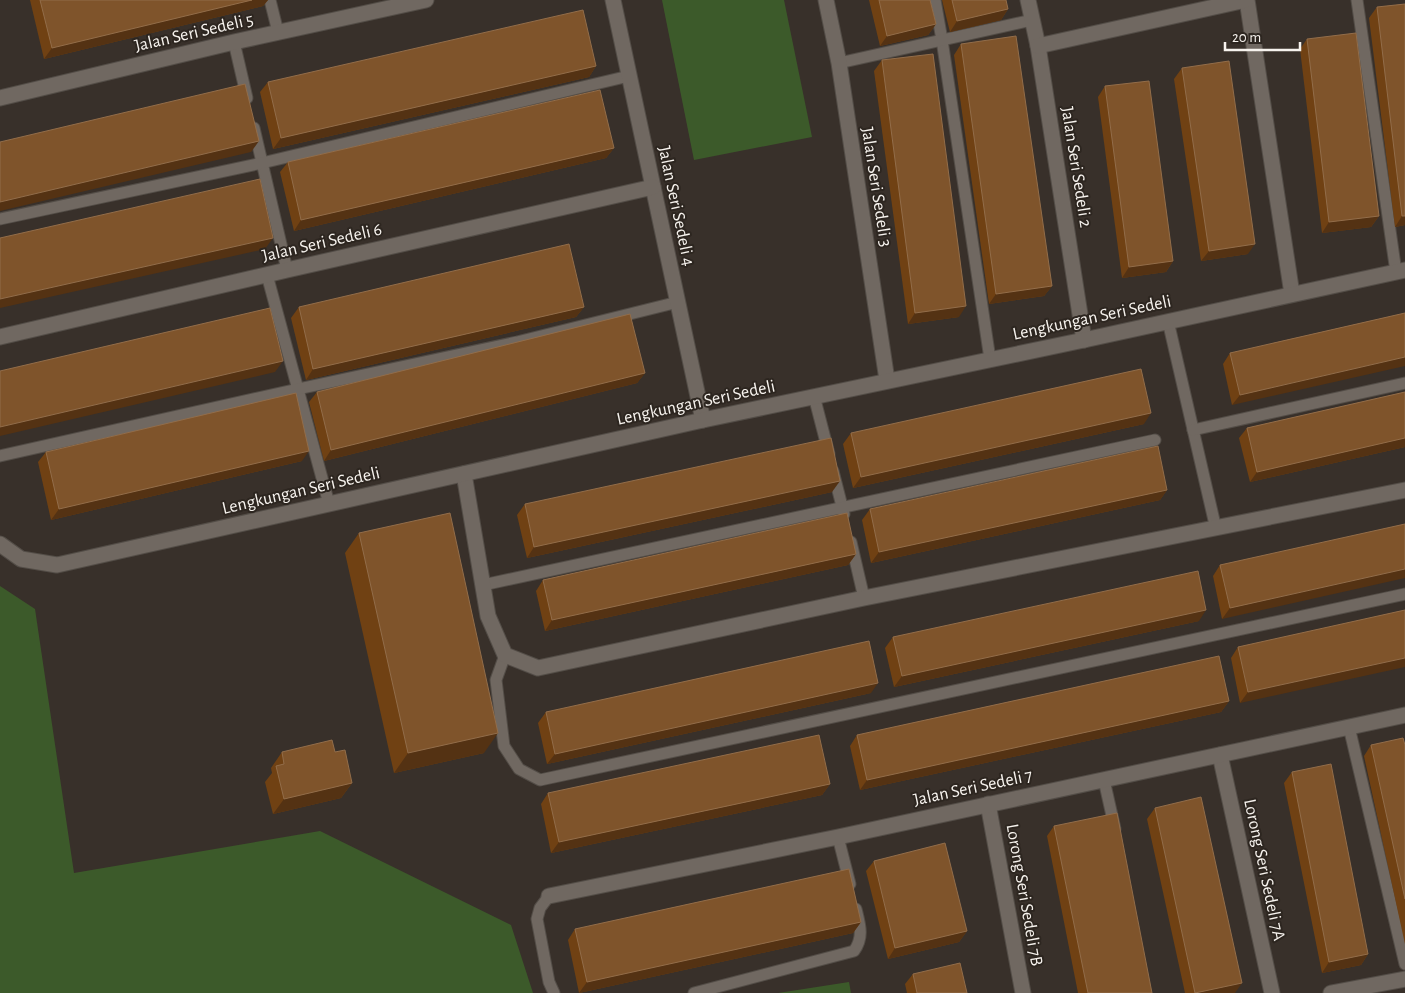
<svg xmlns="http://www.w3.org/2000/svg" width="1405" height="993" font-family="'Alegreya Sans',sans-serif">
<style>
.green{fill:#3c5a2a}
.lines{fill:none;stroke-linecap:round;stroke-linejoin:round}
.lane-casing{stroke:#534d47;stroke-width:13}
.street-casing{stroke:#534d47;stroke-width:17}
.lane{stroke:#706861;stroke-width:11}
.street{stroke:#706861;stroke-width:15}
.wall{fill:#704113}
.shaded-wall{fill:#543213}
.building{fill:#7f542b;stroke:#926d4a}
.labels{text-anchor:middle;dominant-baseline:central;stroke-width:4;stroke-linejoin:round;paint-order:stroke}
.street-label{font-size:18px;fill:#f7f3ee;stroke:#2d2620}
</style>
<rect width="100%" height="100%" fill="#38302a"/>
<g class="green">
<path d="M 662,0 L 784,0 L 812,137 L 694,160 Z"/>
<path d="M 0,586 L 35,609 L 74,873 L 320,831 L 511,925 L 533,993 L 0,993 Z"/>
<path d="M 849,982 L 851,993 L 778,993 Z"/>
</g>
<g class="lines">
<defs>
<g id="lane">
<path d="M 270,0 L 278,32"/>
<path d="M 935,0 L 942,40 L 990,359"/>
<path d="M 1357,0 L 1396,272"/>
<path d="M 234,42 L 247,98"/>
<path d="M 839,63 L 1032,20"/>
<path d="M 254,128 L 287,270"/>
<path d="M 0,219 L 262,163 L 629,76"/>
<path d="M 267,275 L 329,504"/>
<path d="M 1168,321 L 1216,529"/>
<path d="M 814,396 L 829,454"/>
<path d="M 1193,430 L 1405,383"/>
<path d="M 0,456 L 298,389 L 517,342 L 678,302"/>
<path d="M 833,471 L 844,514"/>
<path d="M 851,542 L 864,598"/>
<path d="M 483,585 L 1155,440"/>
<path d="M 505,655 L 496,680 L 504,746 L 519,769 L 540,780 L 1405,594"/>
<path d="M 1349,727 L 1405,964"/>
<path d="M 1104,780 L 1115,829"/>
<path d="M 838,837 L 850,884"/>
<path d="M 549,896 L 540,908 L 537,919 L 549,982 L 554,993"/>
<path d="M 694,993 L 854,951 C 864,937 860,925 856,909"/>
</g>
<g id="street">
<path d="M 613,0 L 703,420"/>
<path d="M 826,0 L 839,63 L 887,380"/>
<path d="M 1028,0 L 1038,46 L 1084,340"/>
<path d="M 1247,0 L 1292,294"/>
<path d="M 1038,46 L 1246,0"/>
<path d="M 0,98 L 234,42 L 426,0"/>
<path d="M 0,337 L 287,270 L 653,187"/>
<path d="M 464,474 L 488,616 L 505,655 L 538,668 L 864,598 L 1405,490"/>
<path d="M 0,544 L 21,559 L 57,565 L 703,420 L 1084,340 L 1405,270"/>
<path d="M 1220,755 L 1272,993"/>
<path d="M 988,804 L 1023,993"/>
<path d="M 549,896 L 838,837 L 1405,715"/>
<path d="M 1331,993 L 1405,979"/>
</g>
</defs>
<use href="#lane" class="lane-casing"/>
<use href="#street" class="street-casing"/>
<use href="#lane" class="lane"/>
<use href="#street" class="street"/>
</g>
<g class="wall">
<path d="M 30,0 L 268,0 L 263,6 L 44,59 Z"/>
<path d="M 869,0 L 930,0 L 936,24 L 928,35 L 880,46 Z"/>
<path d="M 942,0 L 1006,0 L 1008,9 L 1001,20 L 950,32 Z"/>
<path d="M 1405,4 L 1405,225 L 1395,227 L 1369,18 L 1377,7 Z"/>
<path d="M 1307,39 L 1379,216 L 1371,227 L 1322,233 L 1300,49 Z"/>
<path d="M 961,44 L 1052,286 L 1044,296 L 989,304 L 954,55 Z"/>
<path d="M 882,60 L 959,317 L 908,324 L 874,71 Z"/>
<path d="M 596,66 L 589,77 L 273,149 L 260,92 L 268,82 Z"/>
<path d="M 1182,68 L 1248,254 L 1201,261 L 1174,79 Z"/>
<path d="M 1105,86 L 1173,261 L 1166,272 L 1122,278 L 1098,97 Z"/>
<path d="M 614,148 L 606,158 L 294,231 L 280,172 L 288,162 Z"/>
<path d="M 299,307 L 584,307 L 576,317 L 306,380 L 291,318 Z"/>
<path d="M 1405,313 L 1232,405 L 1223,364 L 1230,353 Z"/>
<path d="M 645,373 L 637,383 L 324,461 L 309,402 L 317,392 Z"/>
<path d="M 1405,392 L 1405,447 L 1250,482 L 1239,438 L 1247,428 Z"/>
<path d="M 1144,424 L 853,488 L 843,444 L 851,433 Z"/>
<path d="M 46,452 L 302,461 L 51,520 L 38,462 Z"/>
<path d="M 1167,490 L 1160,500 L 871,563 L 862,520 L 870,509 Z"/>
<path d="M 832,492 L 527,558 L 517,515 L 525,504 Z"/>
<path d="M 1405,524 L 1222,619 L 1213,576 L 1220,565 Z"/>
<path d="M 359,533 L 484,753 L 394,773 L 345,553 Z"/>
<path d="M 856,554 L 848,565 L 545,631 L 536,591 L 543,580 Z"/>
<path d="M 1405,610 L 1240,703 L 1231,658 L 1238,647 Z"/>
<path d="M 1199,621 L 894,687 L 885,648 L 893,637 Z"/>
<path d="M 871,693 L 547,764 L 538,723 L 546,712 Z"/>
<path d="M 1229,701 L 1221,712 L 860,790 L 850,746 L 857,735 Z"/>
<path d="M 1371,745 L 1405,745 L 1405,944 L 1364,756 Z"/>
<path d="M 282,752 L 335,752 L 352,783 L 341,798 L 273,814 L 265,782 L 272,773 L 271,768 Z"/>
<path d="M 1292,772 L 1368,954 L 1361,965 L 1322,973 L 1284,783 Z"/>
<path d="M 830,784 L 822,795 L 551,853 L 541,804 L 548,793 Z"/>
<path d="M 1155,808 L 1235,993 L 1185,993 L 1147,819 Z"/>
<path d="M 1054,826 L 1152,993 L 1078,993 L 1047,836 Z"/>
<path d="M 874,861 L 967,931 L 959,942 L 888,959 L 866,871 Z"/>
<path d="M 861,922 L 853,933 L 579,993 L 568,940 L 575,929 Z"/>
<path d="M 913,974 L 967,993 L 907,993 L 905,984 Z"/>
</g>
<g class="shaded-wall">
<path d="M 252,0 L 268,0 L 263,6 L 44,59 L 52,48 Z"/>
<path d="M 1008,9 L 1001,20 L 950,32 L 957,21 Z"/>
<path d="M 936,24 L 928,35 L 880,46 L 887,36 Z"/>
<path d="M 596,66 L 589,77 L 273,149 L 281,138 Z"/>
<path d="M 259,141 L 251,152 L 0,211 L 0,202 Z"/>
<path d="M 614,148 L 606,158 L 294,231 L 301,220 Z"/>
<path d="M 1379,216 L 1371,227 L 1322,233 L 1329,222 Z"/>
<path d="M 1402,216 L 1405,216 L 1405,225 L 1395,227 Z"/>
<path d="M 273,238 L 265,249 L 0,308 L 0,299 Z"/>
<path d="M 1255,244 L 1248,254 L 1201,261 L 1209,251 Z"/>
<path d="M 1173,261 L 1166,272 L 1122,278 L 1129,267 Z"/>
<path d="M 1052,286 L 1044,296 L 989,304 L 996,294 Z"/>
<path d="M 966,306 L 959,317 L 908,324 L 915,313 Z"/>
<path d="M 584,307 L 576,317 L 306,380 L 313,369 Z"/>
<path d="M 1405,357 L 1405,366 L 1232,405 L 1240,395 Z"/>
<path d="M 283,361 L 275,372 L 0,436 L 0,427 Z"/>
<path d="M 645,373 L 637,383 L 324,461 L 331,450 Z"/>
<path d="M 1151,413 L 1144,424 L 853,488 L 861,477 Z"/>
<path d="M 1405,438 L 1405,447 L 1250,482 L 1257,472 Z"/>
<path d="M 309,451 L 302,461 L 51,520 L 59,509 Z"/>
<path d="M 840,481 L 832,492 L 527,558 L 534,547 Z"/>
<path d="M 1167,490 L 1160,500 L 871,563 L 879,552 Z"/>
<path d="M 856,554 L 848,565 L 545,631 L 552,620 Z"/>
<path d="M 1405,569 L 1405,578 L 1222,619 L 1230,608 Z"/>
<path d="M 1206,610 L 1199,621 L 894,687 L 902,676 Z"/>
<path d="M 1405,658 L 1405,667 L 1240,703 L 1248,692 Z"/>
<path d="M 878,683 L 871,693 L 547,764 L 555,754 Z"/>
<path d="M 1229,701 L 1221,712 L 860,790 L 867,780 Z"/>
<path d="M 498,733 L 484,753 L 394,773 L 408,753 Z"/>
<path d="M 352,783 L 341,798 L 273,814 L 284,799 Z"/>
<path d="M 830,784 L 822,795 L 551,853 L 559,842 Z"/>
<path d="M 861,922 L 853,933 L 579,993 L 587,982 Z"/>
<path d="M 967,931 L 959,942 L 888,959 L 895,948 Z"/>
<path d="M 1368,954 L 1361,965 L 1322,973 L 1329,962 Z"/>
<path d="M 1242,983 L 1235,993 L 1196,993 Z"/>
</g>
<g class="building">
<path d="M 40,0 L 252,0 L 52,48 Z"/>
<path d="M 879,0 L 930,0 L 936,24 L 887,36 Z"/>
<path d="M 952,0 L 1006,0 L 1008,9 L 957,21 Z"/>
<path d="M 1405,4 L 1405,216 L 1402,216 L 1377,7 Z"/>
<path d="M 583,10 L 596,66 L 281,138 L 268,82 Z"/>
<path d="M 1356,33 L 1379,216 L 1329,222 L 1307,39 Z"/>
<path d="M 1016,36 L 1052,286 L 996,294 L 961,44 Z"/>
<path d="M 933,54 L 966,306 L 915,313 L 882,60 Z"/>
<path d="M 1229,61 L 1255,244 L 1209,251 L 1182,68 Z"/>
<path d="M 1149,81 L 1173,261 L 1129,267 L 1105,86 Z"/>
<path d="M 245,84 L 259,141 L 0,202 L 0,142 Z"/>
<path d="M 600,90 L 614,148 L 301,220 L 288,162 Z"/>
<path d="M 260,179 L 273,238 L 0,299 L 0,238 Z"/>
<path d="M 569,244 L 584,307 L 313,369 L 299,307 Z"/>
<path d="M 270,308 L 283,361 L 0,427 L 0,371 Z"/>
<path d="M 1405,313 L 1405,357 L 1240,395 L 1230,353 Z"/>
<path d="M 630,314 L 645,373 L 331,450 L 317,392 Z"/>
<path d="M 1141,369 L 1151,413 L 861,477 L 851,433 Z"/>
<path d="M 1405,392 L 1405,438 L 1257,472 L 1247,428 Z"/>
<path d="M 296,393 L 309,451 L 59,509 L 46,452 Z"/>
<path d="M 831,438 L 840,481 L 534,547 L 525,504 Z"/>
<path d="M 1158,446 L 1167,490 L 879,552 L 870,509 Z"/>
<path d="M 450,513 L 498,733 L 408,753 L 359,533 Z"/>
<path d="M 847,513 L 856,554 L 552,620 L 543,580 Z"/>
<path d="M 1405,524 L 1405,569 L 1230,608 L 1220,565 Z"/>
<path d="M 1198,571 L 1206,610 L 902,676 L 893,637 Z"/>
<path d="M 1405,610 L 1405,658 L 1248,692 L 1238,647 Z"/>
<path d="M 869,641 L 878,683 L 555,754 L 546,712 Z"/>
<path d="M 1219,656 L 1229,701 L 867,780 L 857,735 Z"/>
<path d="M 819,735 L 830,784 L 559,842 L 548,793 Z"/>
<path d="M 1403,738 L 1405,745 L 1405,899 L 1371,745 Z"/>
<path d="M 332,740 L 335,752 L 345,750 L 352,783 L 284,799 L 276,766 L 284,764 L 282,752 Z"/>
<path d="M 1331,764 L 1368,954 L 1329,962 L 1292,772 Z"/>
<path d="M 1201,797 L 1242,983 L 1195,993 L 1155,808 Z"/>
<path d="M 1117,813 L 1152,993 L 1088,993 L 1054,826 Z"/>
<path d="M 945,843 L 967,931 L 895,948 L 874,861 Z"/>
<path d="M 849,869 L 861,922 L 587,982 L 575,929 Z"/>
<path d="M 960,963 L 967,993 L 917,993 L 913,974 Z"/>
</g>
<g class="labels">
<g class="street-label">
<text transform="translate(194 33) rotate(-13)">Jalan Seri Sedeli 5</text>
<text transform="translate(1076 167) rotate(81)">Jalan Seri Sedeli 2</text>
<text transform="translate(876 187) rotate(81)">Jalan Seri Sedeli 3</text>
<text transform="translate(676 206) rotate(78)">Jalan Seri Sedeli 4</text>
<text transform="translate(322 243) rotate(-13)">Jalan Seri Sedeli 6</text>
<text transform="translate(1092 318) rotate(-12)">Lengkungan Seri Sedeli</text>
<text transform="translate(696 403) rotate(-12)">Lengkungan Seri Sedeli</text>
<text transform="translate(301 491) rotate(-13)">Lengkungan Seri Sedeli</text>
<text transform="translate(973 788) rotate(-12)">Jalan Seri Sedeli 7</text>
<text transform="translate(1264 870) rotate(78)">Lorong Seri Sedeli 7A</text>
<text transform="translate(1024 895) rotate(80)">Lorong Seri Sedeli 7B</text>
</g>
</g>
<path d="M1225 42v8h75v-8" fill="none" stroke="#f7f3ee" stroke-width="2.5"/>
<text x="1232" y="42" font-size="15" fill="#f7f3ee" stroke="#2d2620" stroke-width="4" paint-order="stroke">20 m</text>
</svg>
